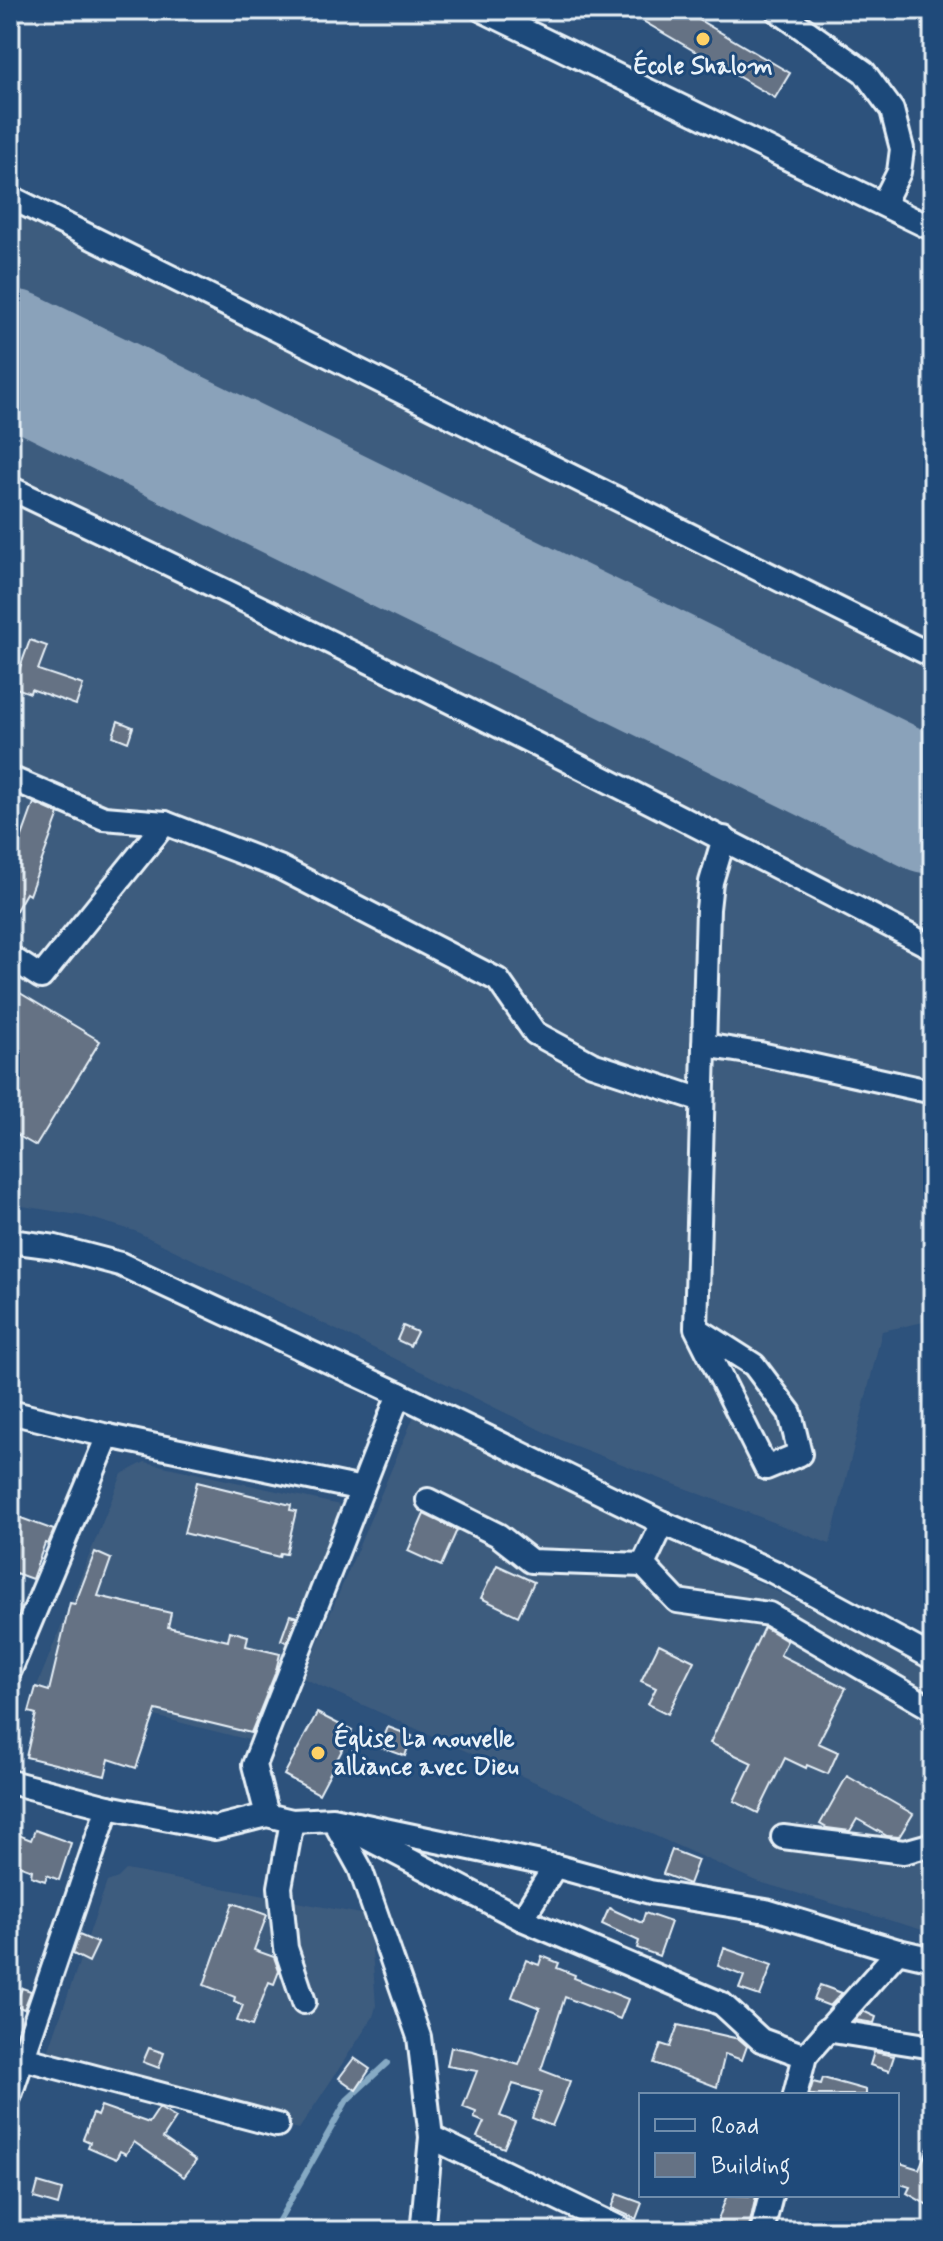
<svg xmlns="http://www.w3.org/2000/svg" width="943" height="2241" font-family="Mynerve,sans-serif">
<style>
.built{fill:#3e5c7e}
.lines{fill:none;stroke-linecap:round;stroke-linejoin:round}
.stream{stroke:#86aac4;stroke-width:6}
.runway{stroke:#8aa2ba;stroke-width:132}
.building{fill:#657284;stroke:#e8f1f8;stroke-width:2}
.minor-casing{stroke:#e8f1f8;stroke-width:28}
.path{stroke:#e8f1f8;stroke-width:4;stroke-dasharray:2 6;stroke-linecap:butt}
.minor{stroke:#1f4a7a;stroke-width:22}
.poi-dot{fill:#ffd166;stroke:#1f4a7a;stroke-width:3}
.labels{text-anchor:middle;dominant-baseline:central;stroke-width:6;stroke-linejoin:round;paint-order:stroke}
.poi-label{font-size:24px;font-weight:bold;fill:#e8f1f8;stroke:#1f4a7a}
</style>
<rect width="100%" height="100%" fill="#2d527c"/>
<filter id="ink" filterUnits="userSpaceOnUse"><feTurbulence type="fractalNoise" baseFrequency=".0125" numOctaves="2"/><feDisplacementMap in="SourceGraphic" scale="16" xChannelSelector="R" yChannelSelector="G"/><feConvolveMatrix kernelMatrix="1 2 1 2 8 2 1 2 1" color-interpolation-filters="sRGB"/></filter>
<g filter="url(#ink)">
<g class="built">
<path d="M 10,183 L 933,639 L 933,1320 L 882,1331 L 830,1544 L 565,1442 L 135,1231 L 84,1216 L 10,1204 Z"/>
<path d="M 414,1416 L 631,1517 L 645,1527 L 654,1543 L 672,1540 L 933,1668 L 933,1933 L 756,1881 L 303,1678 Z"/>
<path d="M 145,1462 L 349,1507 L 265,1744 L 37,1686 L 122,1474 Z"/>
<path d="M 126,1870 L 361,1914 L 370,1924 L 376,2006 L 373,2017 L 299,2129 L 56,2071 L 46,2058 L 107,1882 L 118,1878 Z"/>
</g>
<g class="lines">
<path class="stream" d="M 273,2231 L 347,2100 L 387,2063"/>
<path class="runway" d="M 10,355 L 933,808"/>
</g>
<g class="building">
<path d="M 624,10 L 682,10 L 790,73 L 775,98 Z"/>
<path d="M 30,640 L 47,646 L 38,670 L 83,685 L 76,705 L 31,689 L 30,693 L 13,687 Z"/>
<path d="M 118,721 L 133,727 L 128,742 L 113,736 Z"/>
<path d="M 34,803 L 59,814 L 29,895 L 26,893 L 10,921 L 10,870 Z"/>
<path d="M 10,987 L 100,1041 L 36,1146 L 10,1131 Z"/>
<path d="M 403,1326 L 417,1332 L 410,1346 L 397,1340 Z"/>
<path d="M 197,1482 L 291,1505 L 290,1510 L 296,1511 L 286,1554 L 280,1553 L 279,1557 L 184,1533 Z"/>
<path d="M 10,1514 L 54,1530 L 48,1544 L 45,1543 L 32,1579 L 10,1571 Z"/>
<path d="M 424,1514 L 457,1530 L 441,1566 L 408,1551 Z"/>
<path d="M 95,1552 L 111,1559 L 98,1596 L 171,1613 L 168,1627 L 228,1641 L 230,1631 L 248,1636 L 246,1646 L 280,1654 L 275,1674 L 251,1733 L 156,1710 L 136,1768 L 109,1759 L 105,1776 L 26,1757 L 36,1714 L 29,1712 L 36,1687 L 49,1691 L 70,1603 L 75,1604 Z"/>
<path d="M 497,1565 L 534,1582 L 518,1616 L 481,1598 Z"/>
<path d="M 290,1615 L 297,1617 L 287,1642 L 281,1640 Z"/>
<path d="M 764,1627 L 787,1641 L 780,1655 L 846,1688 L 818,1743 L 838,1752 L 828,1774 L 807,1765 L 806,1768 L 785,1758 L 758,1813 L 734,1801 L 752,1763 L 710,1743 Z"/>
<path d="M 659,1644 L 694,1661 L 668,1714 L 648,1704 L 656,1688 L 641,1681 Z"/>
<path d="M 317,1713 L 352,1731 L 319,1794 L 284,1775 Z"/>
<path d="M 388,1727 L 412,1736 L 405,1756 L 380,1747 Z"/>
<path d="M 847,1776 L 913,1814 L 899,1837 L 887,1836 L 857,1819 L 850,1831 L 827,1828 L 820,1824 Z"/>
<path d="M 35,1830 L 71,1843 L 59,1880 L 47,1875 L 45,1881 L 31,1876 L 32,1870 L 10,1862 L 19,1835 L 31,1840 Z"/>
<path d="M 672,1850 L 698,1860 L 689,1884 L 663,1874 Z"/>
<path d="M 233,1903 L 267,1915 L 254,1950 L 274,1957 L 279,1971 L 274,1984 L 269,1982 L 252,2026 L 237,2021 L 243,2005 L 234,2001 L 235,1997 L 204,1985 Z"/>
<path d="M 609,1908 L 642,1923 L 645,1913 L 671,1922 L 659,1956 L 637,1948 L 639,1941 L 602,1924 Z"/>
<path d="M 79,1935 L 98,1943 L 89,1962 L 73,1954 Z"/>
<path d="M 724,1948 L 772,1965 L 760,1996 L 739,1989 L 744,1976 L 718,1966 Z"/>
<path d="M 542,1956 L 559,1963 L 557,1968 L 575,1975 L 574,1978 L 628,1999 L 620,2019 L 565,1997 L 541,2070 L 570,2081 L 564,2097 L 552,2126 L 532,2118 L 541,2092 L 513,2084 L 500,2116 L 515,2122 L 504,2148 L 477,2137 L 484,2122 L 474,2118 L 476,2112 L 463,2107 L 477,2071 L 447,2066 L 451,2047 L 473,2051 L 519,2065 L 540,2008 L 512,1997 L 526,1960 L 539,1965 Z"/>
<path d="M 820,1985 L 842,1993 L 830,2006 L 814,2000 Z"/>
<path d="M 22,1988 L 31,1991 L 24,2009 L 15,2006 Z"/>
<path d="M 863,2011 L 876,2017 L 874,2023 L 855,2020 Z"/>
<path d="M 678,2025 L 739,2039 L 747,2046 L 742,2060 L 725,2054 L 717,2087 L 654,2063 L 661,2044 L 670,2047 Z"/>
<path d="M 149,2048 L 164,2053 L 159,2068 L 143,2062 Z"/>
<path d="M 874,2052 L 894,2056 L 889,2071 L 870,2065 Z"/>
<path d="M 354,2058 L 370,2069 L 356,2090 L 339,2078 Z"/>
<path d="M 823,2078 L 866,2090 L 866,2095 L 809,2095 L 813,2082 L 821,2084 Z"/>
<path d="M 101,2106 L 149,2123 L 159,2108 L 176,2118 L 163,2138 L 196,2161 L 184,2177 L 134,2142 L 126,2154 L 120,2151 L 116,2159 L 88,2147 L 90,2142 L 83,2139 L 93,2114 L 97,2116 Z"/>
<path d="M 933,2137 L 933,2208 L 907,2193 L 910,2187 L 897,2183 L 897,2162 L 919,2169 Z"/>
<path d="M 38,2183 L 62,2190 L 58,2205 L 34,2198 Z"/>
<path d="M 617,2194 L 642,2203 L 636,2219 L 612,2208 Z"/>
<path d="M 727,2195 L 756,2196 L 748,2231 L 714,2231 Z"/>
</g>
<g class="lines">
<defs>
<g id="minor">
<path d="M 482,10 L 933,229"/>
<path d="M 777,10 L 864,72 L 892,110 L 902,149 L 899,172 L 883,204"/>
<path d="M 10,197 L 933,656"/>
<path d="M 10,488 C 321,635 628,788 933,948"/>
<path d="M 10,778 L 104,818 L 165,823 L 279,867 L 498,980 L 535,1033 L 592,1064 L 702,1100"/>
<path d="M 10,957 L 41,977 L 165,823"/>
<path d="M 704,1045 L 760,1054 L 933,1092"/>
<path d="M 10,1241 L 55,1247 L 120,1264 L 399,1394 L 663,1523 L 774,1572 L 933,1658"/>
<path d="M 696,1328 L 754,1365 L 790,1413 L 800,1454 L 766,1468 L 696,1328 L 708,909 L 711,882 L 724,838"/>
<path d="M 10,1412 L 108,1436 L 362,1489"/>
<path d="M 428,1500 L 498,1535 L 531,1561 L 643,1565"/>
<path d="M 663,1523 L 643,1565 L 677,1601 L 769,1614 L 933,1709"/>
<path d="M 10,1670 L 108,1436"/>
<path d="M 10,1782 L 108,1807 L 215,1828 L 267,1815 L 292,1821 L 333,1819 L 555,1866 L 650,1892 L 766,1911 L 898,1951 L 933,1959"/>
<path d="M 267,1815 L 254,1765 L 399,1394"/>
<path d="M 292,1821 L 280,1887 L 286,1948 L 304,2002"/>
<path d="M 334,1821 L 360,1868 L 419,2037 L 431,2137 L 423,2223 L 429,2231"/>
<path d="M 352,1830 L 522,1919 L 722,2004 L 761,2040 L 805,2056"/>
<path d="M 783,1837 L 904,1852 L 933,1844"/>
<path d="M 522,1919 L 555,1866"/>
<path d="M 826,2030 L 933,2047"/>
<path d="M 11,2055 L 277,2125"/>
<path d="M 10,2095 L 108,1807"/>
<path d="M 795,2095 L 805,2056 L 898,1951"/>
<path d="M 431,2137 L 626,2231"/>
<path d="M 762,2231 L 771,2195"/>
</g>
</defs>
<use href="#minor" class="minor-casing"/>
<path class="path" d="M 921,142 L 933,135"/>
<use href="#minor" class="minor"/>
</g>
</g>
<g class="poi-dot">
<circle cx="703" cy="39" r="8"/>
<circle cx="318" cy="1753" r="8"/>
</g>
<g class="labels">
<g class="poi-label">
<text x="703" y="66">École Shalom</text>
<text x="334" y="1739" text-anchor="start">Église La nouvelle<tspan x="334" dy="28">alliance avec Dieu</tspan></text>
</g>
</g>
<rect width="943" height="2241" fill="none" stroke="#1f4a7a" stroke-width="40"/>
<rect x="20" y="20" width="903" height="2201" fill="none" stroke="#e8f1f8" stroke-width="3" filter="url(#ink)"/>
<rect x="639" y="2093" width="260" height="104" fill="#1f4a7a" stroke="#6f8dac" stroke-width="2"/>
<rect x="655" y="2119" width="40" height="12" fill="#1f4a7a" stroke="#6f8dac" stroke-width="2"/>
<text x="711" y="2133" font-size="24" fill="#e8f1f8">Road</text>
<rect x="655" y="2153" width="40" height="24" fill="#657284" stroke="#6f8dac" stroke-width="2"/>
<text x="711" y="2173" font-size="24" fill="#e8f1f8">Building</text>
</svg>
